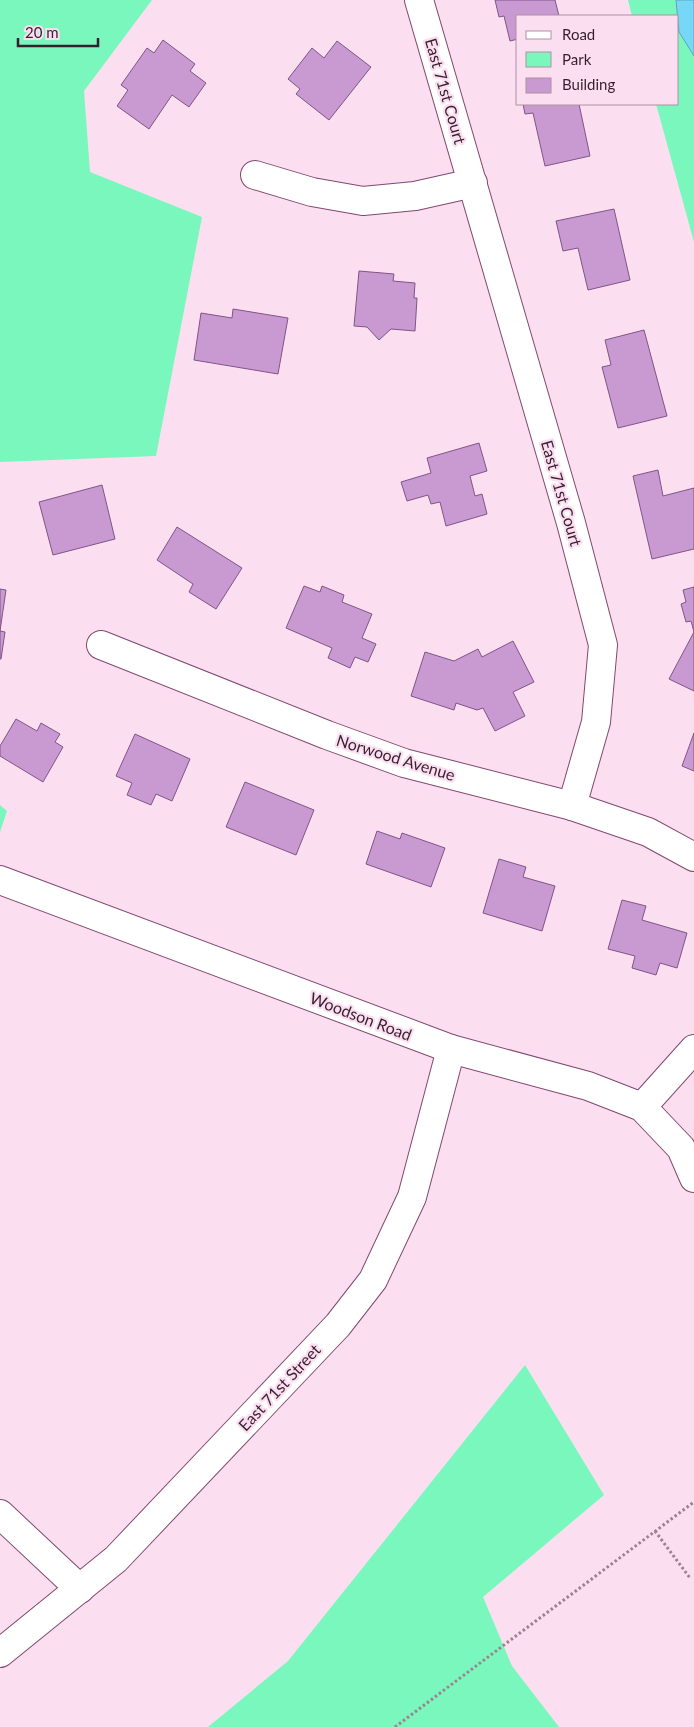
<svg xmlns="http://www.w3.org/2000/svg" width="694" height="1727" font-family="Lato,sans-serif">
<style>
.green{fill:#7af7bd}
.water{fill:#76d7f6;stroke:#63a0ba}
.building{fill:#c89ad1;stroke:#805487}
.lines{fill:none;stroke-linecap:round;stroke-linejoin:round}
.minor-casing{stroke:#81486e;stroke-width:30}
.path{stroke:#9b8191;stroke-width:3;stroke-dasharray:2.5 2.5;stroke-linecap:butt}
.minor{stroke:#fff;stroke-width:28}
.labels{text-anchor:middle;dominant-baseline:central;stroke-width:4.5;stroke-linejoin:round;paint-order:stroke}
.street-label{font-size:16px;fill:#371e2e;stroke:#fbdff0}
</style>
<rect width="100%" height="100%" fill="#fbdff0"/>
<g class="green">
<path d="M 0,0 L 152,0 L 84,91 L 90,172 L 202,217 L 156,456 L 0,462 Z"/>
<path d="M 628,0 L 676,0 L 679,32 L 694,56 L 694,242 L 656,104 L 678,104 L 678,16 L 632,16 Z"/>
<path d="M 0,805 L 7,811 L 0,832 Z"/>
<path d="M 525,1365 L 604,1495 L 483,1597 L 512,1666 L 559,1727 L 208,1727 L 288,1661 Z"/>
</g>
<path class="water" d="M 676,0 L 694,0 L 694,56 L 679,32 Z"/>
<g class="building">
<path d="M 495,0 L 555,0 L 559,16 L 518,16 L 518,39 L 510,41 L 504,16 L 499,17 Z"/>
<path d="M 163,40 L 195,64 L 190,71 L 206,83 L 189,107 L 172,95 L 149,129 L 117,106 L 128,90 L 121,85 L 147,48 L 154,53 Z"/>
<path d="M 337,41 L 371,67 L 329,120 L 296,94 L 300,89 L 288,79 L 312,48 L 324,58 Z"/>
<path d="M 523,104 L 579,104 L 590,156 L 545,166 L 533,113 L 525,114 Z"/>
<path d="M 614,209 L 630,280 L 588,290 L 578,248 L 563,251 L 556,221 Z"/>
<path d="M 359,271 L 394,274 L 393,281 L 415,283 L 414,298 L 417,298 L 415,331 L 391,329 L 379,340 L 367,327 L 354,326 Z"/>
<path d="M 233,309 L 288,318 L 278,374 L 194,360 L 201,313 L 232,318 Z"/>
<path d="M 644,330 L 667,416 L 618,428 L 602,367 L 611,365 L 605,340 Z"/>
<path d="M 479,443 L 487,471 L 470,476 L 475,496 L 482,494 L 487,514 L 446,526 L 440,502 L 431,504 L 428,495 L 407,501 L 401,482 L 431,473 L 427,458 Z"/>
<path d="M 658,470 L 663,496 L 694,488 L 694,549 L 652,559 L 633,476 Z"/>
<path d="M 102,485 L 115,539 L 53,555 L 39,502 Z"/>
<path d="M 177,527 L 242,568 L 216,609 L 189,592 L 193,584 L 157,560 Z"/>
<path d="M 304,586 L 320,592 L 322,586 L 344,595 L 342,602 L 372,614 L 362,638 L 376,644 L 368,662 L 355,657 L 350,668 L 328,658 L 332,648 L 286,628 Z"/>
<path d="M 694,587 L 694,691 L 669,679 L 694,632 L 691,621 L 686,622 L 681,604 L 686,602 L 683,590 Z"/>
<path d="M 0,589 L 6,590 L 0,631 L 5,632 L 1,659 L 0,659 Z"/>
<path d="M 513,641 L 534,682 L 513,692 L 525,716 L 495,731 L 483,708 L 477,710 L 456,703 L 454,710 L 411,696 L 425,652 L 454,661 L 478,649 L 482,657 Z"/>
<path d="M 16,719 L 37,731 L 41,723 L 60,734 L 55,742 L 63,747 L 43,782 L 0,756 L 0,746 Z"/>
<path d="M 694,733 L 694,771 L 682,766 Z"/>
<path d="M 135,734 L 190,759 L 172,801 L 156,794 L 151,805 L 127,795 L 132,783 L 116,776 Z"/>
<path d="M 245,782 L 314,810 L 296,855 L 226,827 Z"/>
<path d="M 377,831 L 400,839 L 402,833 L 445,848 L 431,887 L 366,864 Z"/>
<path d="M 499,859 L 526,867 L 523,877 L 555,886 L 542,931 L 483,913 Z"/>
<path d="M 622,900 L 646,906 L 642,920 L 687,933 L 677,968 L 660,963 L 656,975 L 632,968 L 635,956 L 608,949 Z"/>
</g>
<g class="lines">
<defs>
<g id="minor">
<path d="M 419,0 L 571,523 L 603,645 L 596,722 L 572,806"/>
<path d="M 255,175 L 312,192 L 363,201 L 415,196 L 473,183"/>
<path d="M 101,645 L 327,735 L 404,763 L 572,806 L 648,832 L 694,857"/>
<path d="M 0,880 L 451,1049 L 588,1086 L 642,1107 L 681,1148 L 694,1178"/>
<path d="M 642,1107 L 694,1049"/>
<path d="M 0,1514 L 80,1589"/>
<path d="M 0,1653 L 116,1559 L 338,1325 L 373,1280 L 412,1197 L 451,1049"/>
</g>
</defs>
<use href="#minor" class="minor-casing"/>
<g class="path">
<path d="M 655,1531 L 690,1578"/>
<path d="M 395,1727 L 694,1502"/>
</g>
<use href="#minor" class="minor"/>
</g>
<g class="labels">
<g class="street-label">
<text transform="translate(446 91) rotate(74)">East 71st Court</text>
<text transform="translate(562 493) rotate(74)">East 71st Court</text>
<text transform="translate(396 757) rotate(17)">Norwood Avenue</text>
<text transform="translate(361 1016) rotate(21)">Woodson Road</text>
<text transform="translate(279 1387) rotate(-47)">East 71st Street</text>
</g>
</g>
<rect x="516" y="15" width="162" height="90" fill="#fbdff0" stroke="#ad92a2"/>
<rect x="526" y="31" width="25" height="8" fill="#ffffff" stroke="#ad92a2"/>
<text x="562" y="40" font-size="15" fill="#371e2e">Road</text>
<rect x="526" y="52" width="25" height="15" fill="#7af7bd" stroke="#ad92a2"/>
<text x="562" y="65" font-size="15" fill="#371e2e">Park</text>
<rect x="526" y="78" width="25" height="15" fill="#c89ad1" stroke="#ad92a2"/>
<text x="562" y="90" font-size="15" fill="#371e2e">Building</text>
<path d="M18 38v8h80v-8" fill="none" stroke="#371e2e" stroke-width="2.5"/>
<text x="25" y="38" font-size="15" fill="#371e2e" stroke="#fbdff0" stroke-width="4" paint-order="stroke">20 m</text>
</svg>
